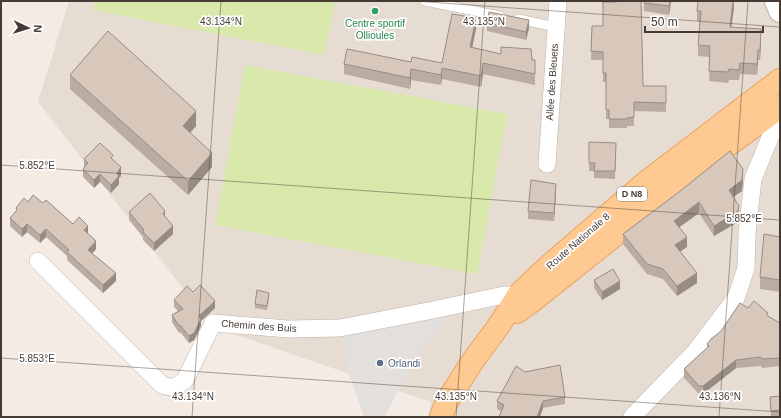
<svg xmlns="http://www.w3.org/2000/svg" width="781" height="418" font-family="Arial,sans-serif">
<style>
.residential{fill:#e7dcd2}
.green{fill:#d9e9ab}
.parking{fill:#e3dfdd}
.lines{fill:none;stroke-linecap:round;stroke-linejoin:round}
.service-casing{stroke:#c1b4aa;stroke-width:10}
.minor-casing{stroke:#c1b4aa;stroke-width:18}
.tertiary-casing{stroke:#c1b4aa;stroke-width:24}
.primary-casing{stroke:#e7a35e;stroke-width:24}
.service{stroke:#fff;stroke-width:9}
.minor{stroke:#fff;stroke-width:17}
.tertiary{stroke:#fff;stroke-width:22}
.primary{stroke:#ffca91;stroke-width:22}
.wall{fill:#baaca2}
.shaded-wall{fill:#978c84}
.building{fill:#d8c8bc;stroke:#978c84}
.ticks{fill:none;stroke:#453b34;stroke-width:1;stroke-opacity:0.45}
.leisure-dot{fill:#2e9e5b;stroke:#fff;stroke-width:1.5}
.service-dot{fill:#5c6f8a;stroke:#fff;stroke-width:1.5}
.labels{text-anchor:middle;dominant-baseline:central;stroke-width:3.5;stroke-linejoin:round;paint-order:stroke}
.shield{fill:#fff;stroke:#7d7671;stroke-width:1}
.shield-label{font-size:9px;font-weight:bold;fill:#453b34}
.leisure-label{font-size:10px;fill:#27864d;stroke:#fff}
.street-label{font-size:10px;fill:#453b34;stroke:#fff}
.service-label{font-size:10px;fill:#4e5e75;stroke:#fff;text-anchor:start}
.ticks-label{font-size:10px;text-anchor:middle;fill:#453b34;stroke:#fff;stroke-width:3.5;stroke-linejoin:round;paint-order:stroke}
</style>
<rect width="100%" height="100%" fill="#f3ebe4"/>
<path class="residential" d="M 69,1 L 780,1 L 780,417 L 428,417 L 431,402 L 213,327 L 38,102 Z"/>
<g class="green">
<path d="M 95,1 L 335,1 L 324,55 L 93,10 Z"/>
<path d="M 245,65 L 507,114 L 477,274 L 215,225 Z"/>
</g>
<path class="parking" d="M 433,310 L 447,319 L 419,352 L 384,417 L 364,417 L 349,374 L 340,328 Z"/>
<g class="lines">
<defs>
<g id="service">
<path d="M 425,1 L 500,16"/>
<path d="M 518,19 L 556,27"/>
</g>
<g id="minor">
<path d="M 547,164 L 558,1"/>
<path d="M 38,261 L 162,385 C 173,389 176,387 185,380 L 213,323 L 288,329 L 340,328 L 433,310 L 504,295 L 518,295"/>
<path d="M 632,417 L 695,352 L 736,298 L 746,268 L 747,233 L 753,179 L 776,123 L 777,109"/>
</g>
<path id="tertiary" d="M 776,1 L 780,11"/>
<g id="primary">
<path d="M 517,312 L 531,302 L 723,149 L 780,107"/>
<path d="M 441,417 L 446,403 L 472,362 L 500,324 L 518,295 L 550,265 L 645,183 L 780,80"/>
</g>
</defs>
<use href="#service" class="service-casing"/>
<use href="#minor" class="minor-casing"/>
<use href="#tertiary" class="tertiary-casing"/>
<use href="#primary" class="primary-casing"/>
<use href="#service" class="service"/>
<use href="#minor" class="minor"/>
<use href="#tertiary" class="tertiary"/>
<use href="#primary" class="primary"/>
</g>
<g class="wall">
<path d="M 671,1 L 669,15 L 644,11 L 644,3 Z"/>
<path d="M 734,1 L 734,8 L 731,27 L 761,40 L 760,60 L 758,60 L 757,75 L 740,74 L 739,80 L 729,80 L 728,83 L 709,81 L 710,57 L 698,56 L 698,45 L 700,21 L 697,21 L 697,11 Z"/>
<path d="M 617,2 L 643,86 L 666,86 L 666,112 L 634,111 L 634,126 L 627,126 L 627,128 L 609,128 L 609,119 L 606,119 L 606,82 L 603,82 L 603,60 L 591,60 L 592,26 L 603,26 Z"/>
<path d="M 487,23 L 529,28 L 526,40 L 487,31 Z"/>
<path d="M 476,29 L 472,47 L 501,54 L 535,60 L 535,85 L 483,74 L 481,87 L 442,79 L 441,85 L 411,80 L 410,89 L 344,74 L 344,64 L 411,62 L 442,63 Z"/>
<path d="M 70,75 L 196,126 L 190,133 L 212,167 L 188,195 L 70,89 Z"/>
<path d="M 589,142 L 616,150 L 615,179 L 594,178 L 594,171 L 589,171 Z"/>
<path d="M 84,159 L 113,160 L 121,176 L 119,178 L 119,184 L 111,193 L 100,182 L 94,188 L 83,177 L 83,169 L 84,167 Z"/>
<path d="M 743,179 L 742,191 L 733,197 L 739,216 L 738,222 L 714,236 L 699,213 L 679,227 L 687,247 L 680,252 L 697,283 L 677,296 L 663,279 L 647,274 L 623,244 L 623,234 L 679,192 Z"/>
<path d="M 556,192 L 554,221 L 528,219 L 528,211 Z"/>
<path d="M 28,202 L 43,203 L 88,234 L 96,249 L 92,254 L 116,281 L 103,293 L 67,260 L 67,256 L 46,237 L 40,243 L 27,232 L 22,237 L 10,226 L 10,218 L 16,211 L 16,208 Z"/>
<path d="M 129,212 L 165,217 L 173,234 L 154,251 L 143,240 L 143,237 L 129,220 Z"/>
<path d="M 780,237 L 780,292 L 760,289 L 760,277 Z"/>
<path d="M 594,280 L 620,289 L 602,300 L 594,288 Z"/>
<path d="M 269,297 L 267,310 L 255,308 L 255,304 Z"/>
<path d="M 174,300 L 215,308 L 201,321 L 201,326 L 194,340 L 189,343 L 180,332 L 179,333 L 172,322 L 172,315 L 178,311 L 174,307 Z"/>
<path d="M 748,308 L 768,317 L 780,323 L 780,366 L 762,368 L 761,366 L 736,368 L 703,394 L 699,394 L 684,378 L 684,369 L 707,348 L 707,344 L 721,331 Z"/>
<path d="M 780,396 L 780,417 L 771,417 L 770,397 Z"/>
<path d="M 565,397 L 565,404 L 543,408 L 540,417 L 499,417 L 501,411 L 497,409 L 497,401 Z"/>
</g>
<g class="shaded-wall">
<path d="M 670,1 L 671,1 L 669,15 L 669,6 Z"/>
<path d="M 733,1 L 734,8 L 730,37 L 730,27 Z"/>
<path d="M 476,18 L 476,29 L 470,58 L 470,47 Z"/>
<path d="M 529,20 L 529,28 L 526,40 L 526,32 Z"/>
<path d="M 761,29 L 761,40 L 760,60 L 760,50 Z"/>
<path d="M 758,50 L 758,60 L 757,75 L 757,64 Z"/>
<path d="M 483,63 L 483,74 L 481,87 L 481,76 Z"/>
<path d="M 442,68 L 442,79 L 441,85 L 441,75 Z"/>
<path d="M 411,69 L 411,80 L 410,89 L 410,78 Z"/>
<path d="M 196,111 L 196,126 L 183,141 L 183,126 Z"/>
<path d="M 212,153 L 212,167 L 188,195 L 188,181 Z"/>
<path d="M 121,167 L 121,176 L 119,178 L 119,184 L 111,193 L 111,185 L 117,173 Z"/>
<path d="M 743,169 L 743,179 L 742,191 L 729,200 L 729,190 Z"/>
<path d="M 100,174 L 100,182 L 94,188 L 94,180 Z"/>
<path d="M 556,184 L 556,192 L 554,221 L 554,213 Z"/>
<path d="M 699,202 L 699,213 L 674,231 L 674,221 Z"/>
<path d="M 739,206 L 738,222 L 714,236 L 714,226 Z"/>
<path d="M 165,211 L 165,219 L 163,214 Z"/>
<path d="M 27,224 L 27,232 L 22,237 L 22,229 Z"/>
<path d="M 88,226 L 88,234 L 84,230 Z"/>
<path d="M 173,226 L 173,234 L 154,251 L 154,243 Z"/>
<path d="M 46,229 L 46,237 L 40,243 L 40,235 Z"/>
<path d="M 687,237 L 687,247 L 675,255 L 675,245 Z"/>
<path d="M 96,241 L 96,249 L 88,258 L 88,250 Z"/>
<path d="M 116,273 L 116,281 L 103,293 L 103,285 Z"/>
<path d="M 697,273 L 697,283 L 677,296 L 677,286 Z"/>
<path d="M 620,281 L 620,289 L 602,300 L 602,292 Z"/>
<path d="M 215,301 L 215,308 L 201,321 L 201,326 L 194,340 L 189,343 L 189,336 L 199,316 Z"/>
<path d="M 736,360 L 736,368 L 703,394 L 703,386 Z"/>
<path d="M 543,401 L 543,408 L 540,417 L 537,417 Z"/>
</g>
<g class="building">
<path d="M 617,1 L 641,1 L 643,86 L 666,86 L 666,103 L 634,102 L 634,117 L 627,118 L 627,119 L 609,119 L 609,110 L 606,110 L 606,73 L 603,73 L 603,52 L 591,51 L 592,26 L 603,26 L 603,2 L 617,2 Z"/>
<path d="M 644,1 L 670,1 L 669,6 L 644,3 Z"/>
<path d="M 698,1 L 733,1 L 730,27 L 761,29 L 760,50 L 758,50 L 757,64 L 740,63 L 739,70 L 729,69 L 728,72 L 709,71 L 710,46 L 698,45 L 701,11 L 697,11 Z"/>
<path d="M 489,12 L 529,20 L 526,32 L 487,23 Z"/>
<path d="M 452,14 L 476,18 L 470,47 L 501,54 L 501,47 L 531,49 L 532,60 L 535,60 L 535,74 L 483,63 L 481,76 L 442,68 L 441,75 L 411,69 L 410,78 L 344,64 L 347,49 L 411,62 L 412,57 L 442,63 Z"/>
<path d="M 108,31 L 196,111 L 183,126 L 212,153 L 188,181 L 70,75 Z"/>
<path d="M 589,142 L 616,143 L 615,171 L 594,171 L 595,163 L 589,163 Z"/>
<path d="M 100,143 L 113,155 L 111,158 L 121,167 L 117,173 L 119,176 L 111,185 L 100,174 L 94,180 L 83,169 L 88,163 L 84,159 Z"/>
<path d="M 730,151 L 743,169 L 742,180 L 729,190 L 739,206 L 738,211 L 714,226 L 699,202 L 674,221 L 687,237 L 675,245 L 697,273 L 677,286 L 663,269 L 647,264 L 623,234 L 679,192 Z"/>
<path d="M 531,180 L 556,184 L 554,213 L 528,211 Z"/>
<path d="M 150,193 L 165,211 L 163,214 L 173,226 L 154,243 L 143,232 L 144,230 L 129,212 Z"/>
<path d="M 33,195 L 43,203 L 46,200 L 73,224 L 79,217 L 88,226 L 84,230 L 96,241 L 88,250 L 116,273 L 103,285 L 67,252 L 69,250 L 46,229 L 40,235 L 27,224 L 22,229 L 10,218 L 17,210 L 16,208 L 24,198 L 28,202 Z"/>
<path d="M 764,234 L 780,237 L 780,280 L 760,277 Z"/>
<path d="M 613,269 L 620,281 L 602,292 L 594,280 Z"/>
<path d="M 200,285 L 215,301 L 199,316 L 201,319 L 194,333 L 189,336 L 180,325 L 179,326 L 172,315 L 183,309 L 174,300 L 187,286 L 193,292 Z"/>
<path d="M 257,290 L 269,293 L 267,306 L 255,304 Z"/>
<path d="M 754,301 L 768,313 L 766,315 L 780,323 L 780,358 L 762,359 L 761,357 L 736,360 L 703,386 L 699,386 L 684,369 L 709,346 L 707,344 L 711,339 L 721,331 L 740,303 L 748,308 Z"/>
<path d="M 560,365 L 565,397 L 543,401 L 537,417 L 499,417 L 504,405 L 497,401 L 516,366 L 525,372 Z"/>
<path d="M 780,396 L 780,410 L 771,411 L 770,397 Z"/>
</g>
<path class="ticks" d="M 414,1 L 780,27M 1,165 L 780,220M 1,358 L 780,412M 192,417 L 221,1M 456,417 L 485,1M 719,417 L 748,1"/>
<circle class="leisure-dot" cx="375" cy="11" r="4"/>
<circle class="service-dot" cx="380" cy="363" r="4"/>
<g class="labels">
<rect class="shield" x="617" y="187" width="30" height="14" rx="3"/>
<g class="shield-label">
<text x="632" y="194">D N8</text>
</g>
<g class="leisure-label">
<text x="375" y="23">Centre sportif<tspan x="375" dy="12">Ollioules</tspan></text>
</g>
<g class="street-label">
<text transform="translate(552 82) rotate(-86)">Allée des Bleuets</text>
<text transform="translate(578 241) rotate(-41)">Route Nationale 8</text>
<text transform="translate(259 326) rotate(4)">Chemin des Buis</text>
</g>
<g class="service-label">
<text x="388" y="363">Orlandi</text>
</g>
</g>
<g class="ticks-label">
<text x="221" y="25">43.134°N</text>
<text x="484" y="25">43.135°N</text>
<text x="37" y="169">5.852°E</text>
<text x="744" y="222">5.852°E</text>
<text x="37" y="362">5.853°E</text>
<text x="193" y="400">43.134°N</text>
<text x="456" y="400">43.135°N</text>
<text x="720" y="400">43.136°N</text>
</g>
<rect width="781" height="418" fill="none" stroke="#453b34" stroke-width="4"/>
<g transform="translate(28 28) rotate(94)" stroke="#ffffff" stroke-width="3" paint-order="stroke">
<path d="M0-3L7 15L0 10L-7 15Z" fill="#453b34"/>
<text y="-6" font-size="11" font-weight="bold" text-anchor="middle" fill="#453b34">N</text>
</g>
<path d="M645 26v6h118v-6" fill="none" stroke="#453b34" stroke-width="2"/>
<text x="651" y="26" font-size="12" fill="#453b34" stroke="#ffffff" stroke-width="3" paint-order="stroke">50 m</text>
</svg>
